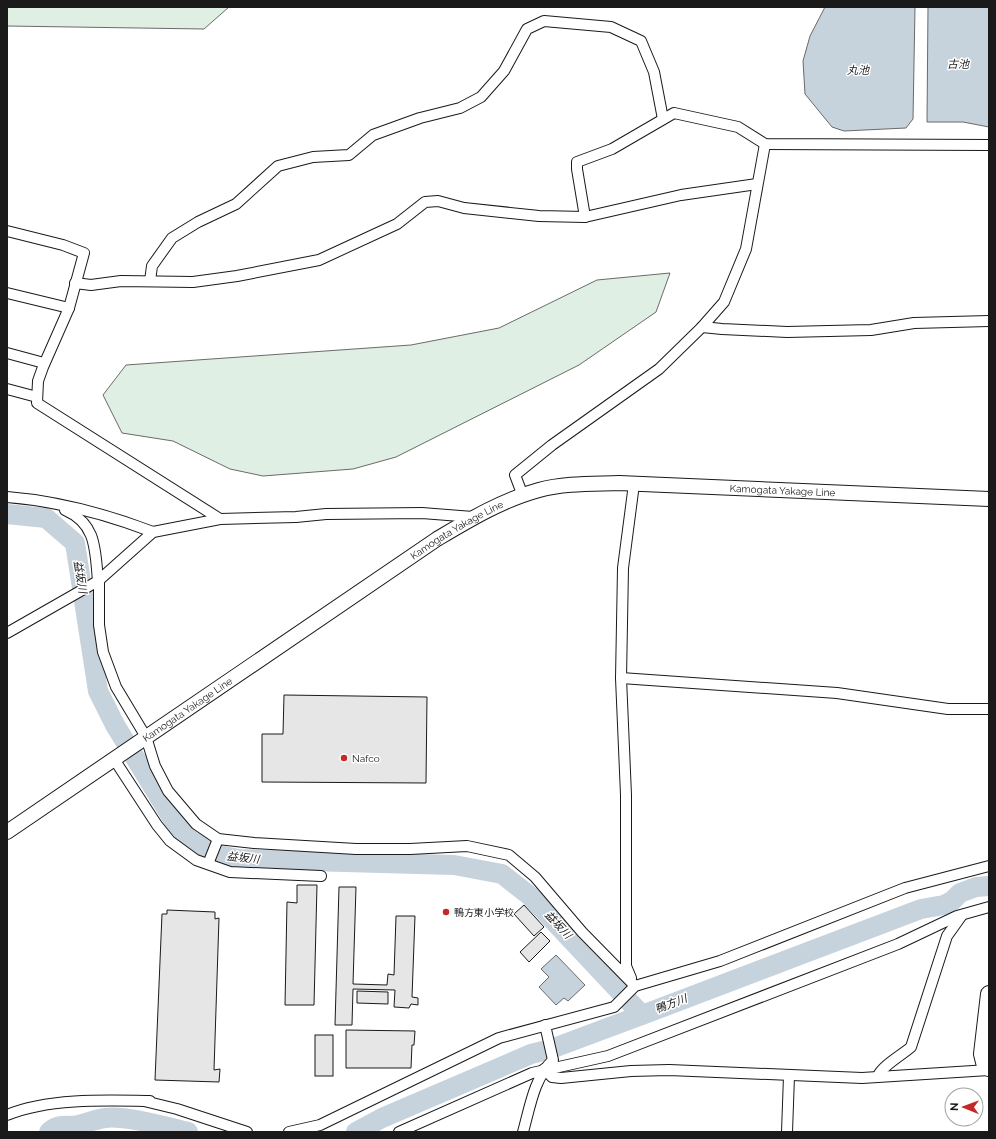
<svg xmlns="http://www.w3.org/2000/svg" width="996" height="1139" font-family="Raleway,'Noto Sans JP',sans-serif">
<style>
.green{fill:#e0efe3;stroke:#6a6a6a}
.water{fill:#c6d2dc;stroke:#6a6a6a}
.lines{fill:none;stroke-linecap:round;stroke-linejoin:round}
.river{stroke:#c6d2dc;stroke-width:20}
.building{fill:#e6e6e6;stroke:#1a1a1a}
.street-casing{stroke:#1a1a1a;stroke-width:12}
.secondary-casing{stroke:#1a1a1a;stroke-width:16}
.primary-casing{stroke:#1a1a1a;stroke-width:18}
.street{stroke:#fff;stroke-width:10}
.secondary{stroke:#fff;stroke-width:14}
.primary{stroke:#fff;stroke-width:16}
.poi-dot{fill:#c62828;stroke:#fff;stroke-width:1.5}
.labels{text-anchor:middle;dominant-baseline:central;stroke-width:3;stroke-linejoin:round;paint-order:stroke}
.street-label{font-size:10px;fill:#1a1a1a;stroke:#fff}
.poi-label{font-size:10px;fill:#1a1a1a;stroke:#fff;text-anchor:start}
.water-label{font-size:11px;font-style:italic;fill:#1a1a1a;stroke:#fff}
</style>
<rect width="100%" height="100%" fill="#fff"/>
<g class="green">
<path d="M 7,7 L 229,7 L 204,29 L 7,26 Z"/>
<path d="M 670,273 L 656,312 L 579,365 L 396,457 L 353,469 L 263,476 L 230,469 L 173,441 L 122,433 L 103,395 L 126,365 L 411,345 L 499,328 L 597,280 Z"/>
</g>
<g class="water">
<path d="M 825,7 L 915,7 L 913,119 L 906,128 L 844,131 L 832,127 L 805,94 L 803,61 L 810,36 Z"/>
<path d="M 928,7 L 989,7 L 989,127 L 963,122 L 927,122 Z"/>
<path d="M 556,955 L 585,985 L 568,1001 L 564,998 L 556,1005 L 539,987 L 549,977 L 541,969 Z"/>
</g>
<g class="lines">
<g class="river">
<path d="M 7,514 L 46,518 L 75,543 L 98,691 L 115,725 L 174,821 L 190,840 L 219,855 L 238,859 L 454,865 L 502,874 L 530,896 L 642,1015"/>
<path d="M 49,1132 C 58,1123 66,1127 78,1125 C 87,1123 96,1119 105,1118 C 125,1115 167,1127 188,1132"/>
<path d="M 356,1132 L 382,1118 L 531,1054 L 551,1049 L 642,1015 L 921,909 L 944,905 L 952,901 L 960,893 L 976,887 L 989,886"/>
</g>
</g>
<g class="building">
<path d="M 284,695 L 427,697 L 426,783 L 262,782 L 262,734 L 283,734 Z"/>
<path d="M 297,885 L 317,885 L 314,1005 L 285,1005 L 287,902 L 297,903 Z"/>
<path d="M 339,887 L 356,887 L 353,984 L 387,985 L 388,974 L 394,975 L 396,916 L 415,916 L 412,997 L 418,998 L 418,1005 L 411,1004 L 409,1008 L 394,1007 L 395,990 L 353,989 L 352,1025 L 335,1025 Z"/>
<path d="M 524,905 L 544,927 L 534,936 L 514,914 Z"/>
<path d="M 167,910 L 215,912 L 215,919 L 219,918 L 214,1070 L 220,1069 L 219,1082 L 155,1080 L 162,914 L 167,914 Z"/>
<path d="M 541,932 L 550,941 L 529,962 L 520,952 Z"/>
<path d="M 357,991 L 388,992 L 388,1004 L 357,1003 Z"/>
<path d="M 346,1030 L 415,1031 L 414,1045 L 412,1045 L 411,1068 L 346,1068 Z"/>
<rect x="315" y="1035" width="18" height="41"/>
</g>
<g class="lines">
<defs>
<g id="street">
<path d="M 585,217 L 577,169 L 577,162 L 612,149 L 674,113 L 738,127 L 765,144 L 989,145"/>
<path d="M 7,231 L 63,245 L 84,253 L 69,308 L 43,367 L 38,381 L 37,403 L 220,519"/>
<path d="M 150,281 L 152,266 L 172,238 L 198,222 L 236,204 L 278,166 L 313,157 L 349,155 L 373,135 L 420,118 L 460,108 L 481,97 L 504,71 L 527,29 L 544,21 L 611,27 L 641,41 L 654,72 L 663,119"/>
<path d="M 75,283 L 91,285 L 121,281 L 193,282 L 237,276 L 319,260 L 397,224 L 425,202 L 438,201 L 464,208 L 539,216 L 585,217 L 681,195 L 757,184"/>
<path d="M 7,293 L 69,308"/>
<path d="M 702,327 L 722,329 L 787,332 L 871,330 L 914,323 L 989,321"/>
<path d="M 7,353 L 44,363"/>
<path d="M 7,389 L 37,397"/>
<path d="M 523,496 L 515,475 L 552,445 L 659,369 L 702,327 L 724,302 L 746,249 L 765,144"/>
<path d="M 7,497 C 57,501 106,514 153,532"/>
<path d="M 65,510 C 97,524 95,550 98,581"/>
<path d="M 99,579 L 99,625 L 103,652 L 116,687 L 146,737 L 155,766 L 168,791 L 196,824 L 218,839 L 254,843 L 356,849 L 410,849 L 467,846 L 509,855 L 535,877 L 582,932 L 635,986"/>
<path d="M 7,633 L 98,581 L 153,532 L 220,519 L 296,517 L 326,514 L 422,513 L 473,517"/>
<path d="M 621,678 L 837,693 L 948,709 L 989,709"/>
<path d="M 114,759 L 157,825 L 170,841 L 196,860 L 230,872 L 321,876"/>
<path d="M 208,864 L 218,839"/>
<path d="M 631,978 L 626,966 L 626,795 L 621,678 L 623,568 L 634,484"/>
<path d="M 544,1069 L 552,1077 L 561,1078 L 631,1071 L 669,1070 L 862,1078 L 989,1070"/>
<path d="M 878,1076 C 882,1066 902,1055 911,1047 L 947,936 L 962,915"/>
<path d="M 144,1101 L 177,1109 L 247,1132"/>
<path d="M 7,1115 C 47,1098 106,1100 150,1101"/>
<path d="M 289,1132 L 320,1125 L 499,1038 L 614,1007 L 635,986 L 720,961 L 905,888 L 989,866"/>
<path d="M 399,1132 L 532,1073 L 608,1056 L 898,944 L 957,916 L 989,907"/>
<path d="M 523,1132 C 530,1107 534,1078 553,1060 L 545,1025"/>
<path d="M 787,1132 L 789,1076"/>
</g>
<g id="secondary">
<path id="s1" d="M 7,832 L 437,539 C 469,520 502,500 539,490 C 565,483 593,484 619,483 L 989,499"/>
</g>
<path id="primary" d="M 989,994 L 982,1054 L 985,1066 L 989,1068"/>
</defs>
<use href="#street" class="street-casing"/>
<use href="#secondary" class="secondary-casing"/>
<use href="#primary" class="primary-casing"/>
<use href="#street" class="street"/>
<use href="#secondary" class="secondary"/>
<use href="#primary" class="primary"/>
</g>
<g class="poi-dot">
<circle cx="344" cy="758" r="4"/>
<circle cx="446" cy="912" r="4"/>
</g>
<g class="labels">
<g class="street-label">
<text stroke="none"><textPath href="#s1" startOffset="878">Kamogata Yakage Line</textPath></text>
<text stroke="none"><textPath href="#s1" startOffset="542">Kamogata Yakage Line</textPath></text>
<text stroke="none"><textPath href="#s1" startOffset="218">Kamogata Yakage Line</textPath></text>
</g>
<g class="poi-label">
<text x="352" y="758">Nafco</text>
<text x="454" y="912">鴨方東小学校</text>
</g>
<g class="water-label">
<text x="958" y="64">古池</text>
<text x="858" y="70">丸池</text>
<text transform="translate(80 577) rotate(81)">益坂川</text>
<text transform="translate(243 858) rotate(6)">益坂川</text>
<text transform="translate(558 925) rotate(47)">益坂川</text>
<text transform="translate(671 1004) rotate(-21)">鴨方川</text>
</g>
</g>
<rect width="996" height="1139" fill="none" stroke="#1a1a1a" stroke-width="16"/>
<g transform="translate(964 1107) rotate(271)"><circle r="19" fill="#ffffff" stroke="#a3a3a3"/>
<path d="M0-3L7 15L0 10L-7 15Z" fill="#c62828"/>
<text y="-6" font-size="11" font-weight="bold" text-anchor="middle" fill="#1a1a1a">N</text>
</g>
</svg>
